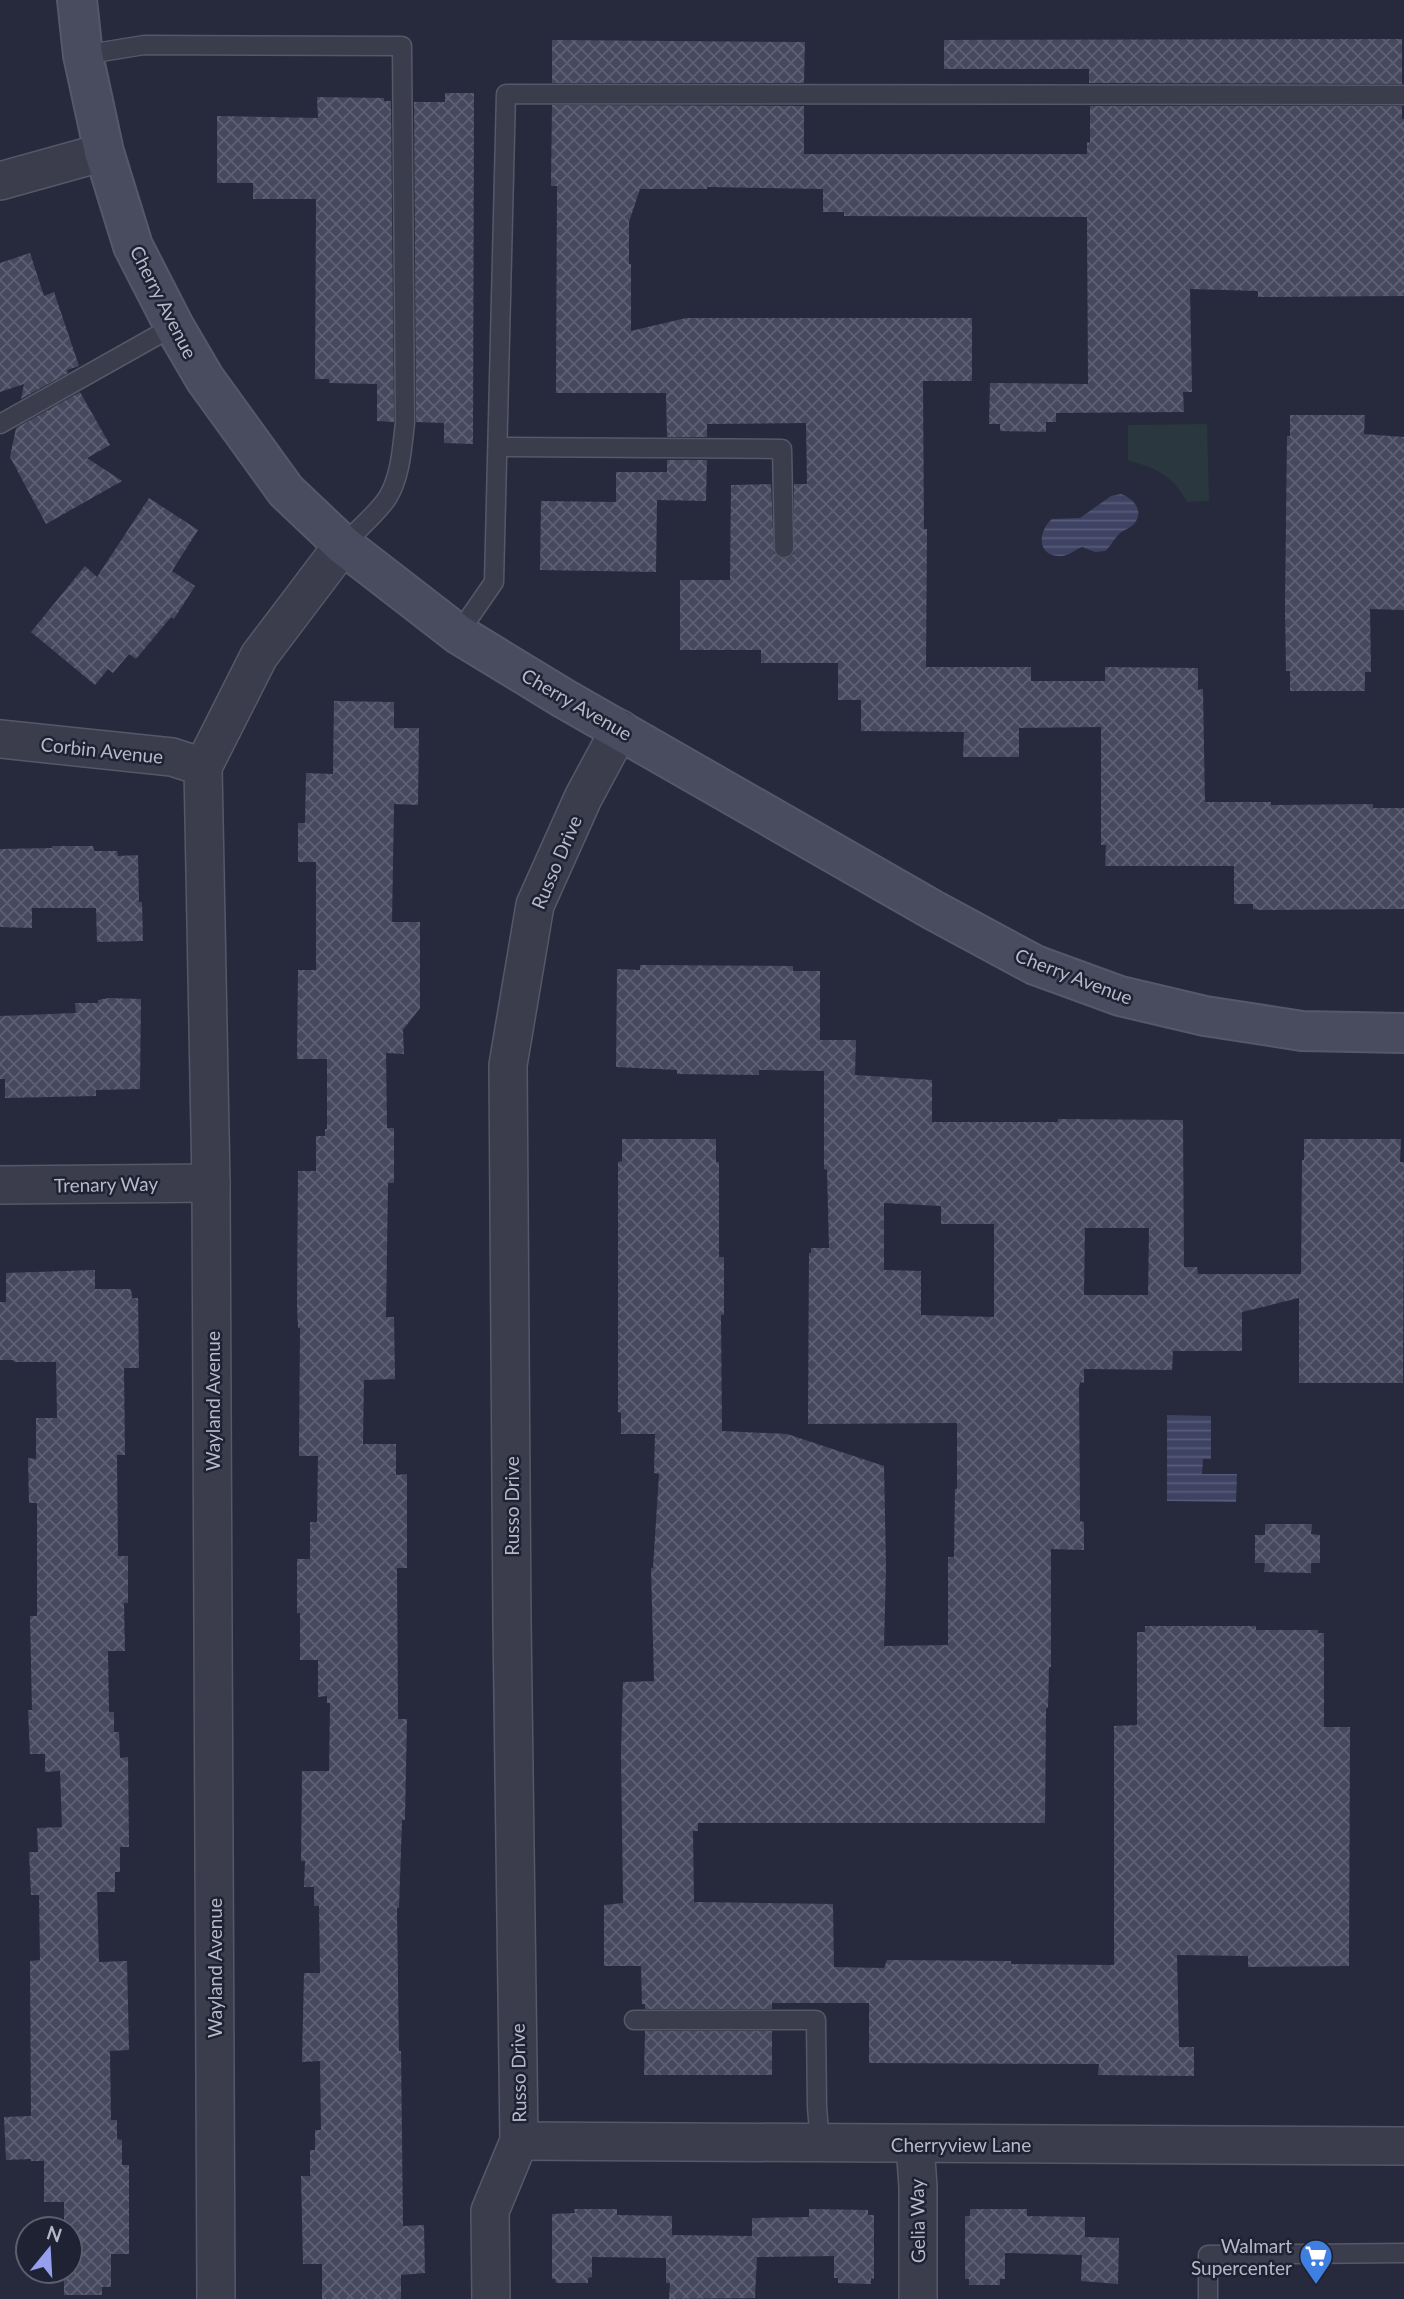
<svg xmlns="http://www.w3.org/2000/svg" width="1404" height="2299" font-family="Lato,sans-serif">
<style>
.green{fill:#2a373e}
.water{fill:url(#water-rules)}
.building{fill:url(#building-cross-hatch);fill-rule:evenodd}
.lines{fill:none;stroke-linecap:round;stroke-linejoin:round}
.lane-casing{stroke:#565868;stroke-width:21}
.street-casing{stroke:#565868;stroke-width:40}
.secondary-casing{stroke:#565868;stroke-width:42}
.lane{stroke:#3b3d4d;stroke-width:18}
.street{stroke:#3b3d4d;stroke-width:37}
.secondary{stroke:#494b5f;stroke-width:38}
.labels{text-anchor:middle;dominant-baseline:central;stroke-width:5;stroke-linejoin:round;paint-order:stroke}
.street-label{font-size:19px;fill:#b7b8c8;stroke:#1f2232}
.poi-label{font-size:19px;fill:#b7b8c8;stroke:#1f2232;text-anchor:end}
</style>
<defs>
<pattern id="water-rules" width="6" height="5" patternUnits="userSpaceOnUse" patternTransform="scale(1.75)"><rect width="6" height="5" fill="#3e4363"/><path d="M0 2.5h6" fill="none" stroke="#585c78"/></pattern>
<pattern id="building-cross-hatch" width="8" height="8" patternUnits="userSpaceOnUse" patternTransform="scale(1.75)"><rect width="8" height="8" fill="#46495e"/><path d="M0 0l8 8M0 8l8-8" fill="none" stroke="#5e6174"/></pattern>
</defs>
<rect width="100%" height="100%" fill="#272a3c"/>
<path class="green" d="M 1207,424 L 1209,501 L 1187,502 C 1172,474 1156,469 1128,460 L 1128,425 Z"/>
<g class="water">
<path d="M 1121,494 C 1133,498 1145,511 1134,524 C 1130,528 1124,530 1120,533 C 1114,539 1111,546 1105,551 L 1095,552 L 1082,547 C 1074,550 1069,556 1061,556 C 1037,557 1037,532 1052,519 L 1080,518 L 1111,496 Z"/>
<path d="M 1167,1415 L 1211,1416 L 1211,1459 L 1203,1459 L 1202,1474 L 1237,1474 L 1236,1502 L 1167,1501 Z"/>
</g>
<g class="building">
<path d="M 1402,39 L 1402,84 L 1089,83 L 1089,69 L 944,69 L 944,40 Z"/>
<path d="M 552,40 L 805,42 L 804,83 L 552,83 Z"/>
<path d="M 445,93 L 474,93 L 473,444 L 444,443 L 444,423 L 416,422 L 414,102 L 445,102 Z"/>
<path d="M 317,97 L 384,98 L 384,101 L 391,101 L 394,422 L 377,421 L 377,384 L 329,383 L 329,379 L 315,379 L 316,199 L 253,199 L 253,183 L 217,183 L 217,116 L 318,118 Z"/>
<path d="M 552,105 L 804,106 L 804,154 L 1087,154 L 1087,142 L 1090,143 L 1090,106 L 1402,106 L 1402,119 L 1404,119 L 1404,296 L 1258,297 L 1258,291 L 1190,289 L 1192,392 L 1183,392 L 1184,412 L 1056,413 L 1056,422 L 1046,422 L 1046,432 L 1000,431 L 1000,424 L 989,424 L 990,383 L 1088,384 L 1087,217 L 844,216 L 844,212 L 823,212 L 823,189 L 707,187 L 707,189 L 640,189 L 629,222 L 629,264 L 631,264 L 631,331 L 686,318 L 972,318 L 972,381 L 923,381 L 924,529 L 927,529 L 926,667 L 1031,667 L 1031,681 L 1105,681 L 1105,667 L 1198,668 L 1198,690 L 1203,689 L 1205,802 L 1271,802 L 1271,805 L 1373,804 L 1373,808 L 1404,808 L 1404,909 L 1261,910 L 1253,909 L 1253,904 L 1234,904 L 1234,866 L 1105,866 L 1106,845 L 1101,845 L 1101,727 L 1019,728 L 1019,757 L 963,757 L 964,732 L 861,731 L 861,700 L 838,700 L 838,663 L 761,663 L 761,650 L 680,650 L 680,580 L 730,580 L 731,485 L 771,484 L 774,553 L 784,559 L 790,557 L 794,553 L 794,484 L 807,484 L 806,423 L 707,424 L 707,437 L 667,437 L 666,393 L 556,393 L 557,186 L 551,186 Z"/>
<path d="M 30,253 L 44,296 L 54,292 L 79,366 L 67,370 L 68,373 L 21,399 L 24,384 L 0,392 L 0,263 Z"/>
<path d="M 80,392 L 110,445 L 87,458 L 122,481 L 46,524 L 10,457 L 16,428 Z"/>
<path d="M 1290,415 L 1365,415 L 1364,434 L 1404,437 L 1404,610 L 1370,609 L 1371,672 L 1365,672 L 1365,691 L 1290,691 L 1290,671 L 1286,671 L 1285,609 L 1287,436 L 1290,436 Z"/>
<path d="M 667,460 L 707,460 L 706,501 L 657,500 L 656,572 L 540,570 L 541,501 L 616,502 L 616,472 L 667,472 Z"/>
<path d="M 149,498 L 198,530 L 172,571 L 195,586 L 174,619 L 171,617 L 136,659 L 129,654 L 113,673 L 108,669 L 95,685 L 31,632 L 85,566 L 97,577 Z"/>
<path d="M 334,701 L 394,702 L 394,728 L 419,728 L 418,805 L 394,804 L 392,922 L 420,922 L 420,1008 L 403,1030 L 404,1054 L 386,1053 L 387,1128 L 394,1128 L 394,1183 L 388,1183 L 386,1317 L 394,1317 L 395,1379 L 364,1380 L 363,1444 L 396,1444 L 396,1475 L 407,1474 L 407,1568 L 397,1568 L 398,1719 L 407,1719 L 405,1820 L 402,1820 L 399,1908 L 397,1908 L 399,2051 L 401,2051 L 403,2226 L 424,2225 L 425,2273 L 401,2275 L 401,2299 L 322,2299 L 322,2264 L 303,2264 L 301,2176 L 310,2176 L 310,2150 L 315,2150 L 315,2130 L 321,2130 L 320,2061 L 302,2062 L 304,1973 L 320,1973 L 319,1906 L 314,1906 L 314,1887 L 304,1887 L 305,1861 L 301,1861 L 302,1771 L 329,1771 L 330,1703 L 327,1703 L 327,1696 L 318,1697 L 318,1660 L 300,1660 L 300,1613 L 297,1613 L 297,1559 L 310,1559 L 310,1522 L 317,1522 L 318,1456 L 299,1456 L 300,1328 L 298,1328 L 297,1305 L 298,1171 L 316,1171 L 316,1136 L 325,1136 L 325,1129 L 327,1129 L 327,1059 L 297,1059 L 298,970 L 316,970 L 316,862 L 298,862 L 298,823 L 305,823 L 306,773 L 333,774 Z"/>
<path d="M 52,846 L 93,846 L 94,851 L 117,851 L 118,856 L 138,855 L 139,902 L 142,902 L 143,941 L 97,942 L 96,908 L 32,908 L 32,928 L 0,927 L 0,849 L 52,848 Z"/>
<path d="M 640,965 L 793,966 L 793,971 L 820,971 L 820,1040 L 856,1040 L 855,1075 L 932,1080 L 932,1122 L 1058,1122 L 1058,1119 L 1183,1120 L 1184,1267 L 1197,1267 L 1198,1274 L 1301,1274 L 1302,1160 L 1304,1160 L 1304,1139 L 1401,1139 L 1400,1162 L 1404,1162 L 1403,1383 L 1299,1383 L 1299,1298 L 1242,1312 L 1242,1351 L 1173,1351 L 1172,1370 L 1084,1369 L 1084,1383 L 1080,1382 L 1079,1387 L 1080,1521 L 1084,1522 L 1084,1550 L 1051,1549 L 1051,1667 L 1049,1667 L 1048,1708 L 1046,1708 L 1045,1823 L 698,1823 L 698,1831 L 693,1831 L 694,1902 L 833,1904 L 834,1967 L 884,1968 L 887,1960 L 1011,1961 L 1011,1964 L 1114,1965 L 1114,1726 L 1137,1725 L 1137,1632 L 1145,1632 L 1145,1626 L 1256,1626 L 1256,1630 L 1318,1630 L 1318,1633 L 1324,1633 L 1324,1727 L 1350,1727 L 1349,1966 L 1248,1967 L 1248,1956 L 1177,1955 L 1179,2047 L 1194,2047 L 1194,2076 L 1098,2075 L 1099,2064 L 869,2063 L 869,2003 L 772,2003 L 772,2009 L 645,2009 L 645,2004 L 642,2004 L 641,1966 L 604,1966 L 604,1905 L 623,1903 L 621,1752 L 623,1682 L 654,1681 L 651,1568 L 653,1568 L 659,1474 L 654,1473 L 655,1434 L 621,1434 L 621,1413 L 618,1412 L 618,1162 L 622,1161 L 622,1139 L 716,1139 L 716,1162 L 719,1162 L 719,1257 L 724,1257 L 724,1315 L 721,1315 L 722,1431 L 787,1434 L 884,1466 L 886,1567 L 884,1646 L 948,1645 L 948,1557 L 954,1557 L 955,1489 L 957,1489 L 957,1423 L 808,1424 L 809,1253 L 811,1253 L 811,1248 L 829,1248 L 827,1170 L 824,1169 L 824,1071 L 759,1070 L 759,1075 L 677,1074 L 677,1070 L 616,1067 L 617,969 L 640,970 ZM 884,1203 L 941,1206 L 941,1224 L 994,1224 L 994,1317 L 921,1315 L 921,1271 L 884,1270 ZM 1085,1228 L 1149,1228 L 1148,1295 L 1084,1295 Z"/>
<path d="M 109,998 L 141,999 L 140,1089 L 96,1090 L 96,1096 L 5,1098 L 5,1079 L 0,1079 L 0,1016 L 76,1013 L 75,1003 L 98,1003 L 98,1000 Z"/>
<path d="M 95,1270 L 95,1289 L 131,1289 L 132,1298 L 138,1298 L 139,1368 L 124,1368 L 125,1455 L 117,1455 L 118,1556 L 128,1556 L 128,1603 L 124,1603 L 125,1651 L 108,1651 L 109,1712 L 114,1712 L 114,1732 L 119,1732 L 120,1758 L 128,1757 L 129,1847 L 120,1847 L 120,1872 L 115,1872 L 115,1892 L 97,1892 L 99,1962 L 127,1961 L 129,2050 L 110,2051 L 111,2120 L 117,2120 L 117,2139 L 122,2140 L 122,2165 L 129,2165 L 129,2254 L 111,2254 L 111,2287 L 102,2287 L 102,2295 L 64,2295 L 64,2271 L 70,2271 L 70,2229 L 64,2229 L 64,2202 L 44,2202 L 44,2161 L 31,2161 L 31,2159 L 6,2160 L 4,2117 L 31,2116 L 30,1961 L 40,1960 L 39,1895 L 31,1895 L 29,1852 L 38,1852 L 37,1828 L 62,1827 L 60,1771 L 45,1772 L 45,1754 L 30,1754 L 28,1710 L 32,1710 L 30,1616 L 37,1616 L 37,1503 L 29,1503 L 28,1458 L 36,1459 L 36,1418 L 57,1418 L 56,1362 L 14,1362 L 13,1360 L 0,1360 L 0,1302 L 6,1302 L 6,1273 Z"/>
<path d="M 1265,1524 L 1312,1524 L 1311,1534 L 1320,1535 L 1320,1563 L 1311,1563 L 1311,1573 L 1264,1572 L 1265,1563 L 1255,1563 L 1255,1535 L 1265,1535 Z"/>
<path d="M 645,2031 L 772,2031 L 772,2075 L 644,2075 Z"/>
<path d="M 574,2209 L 617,2209 L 617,2215 L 672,2216 L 672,2235 L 752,2236 L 752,2218 L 809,2217 L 809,2209 L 868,2210 L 868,2215 L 874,2215 L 874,2279 L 871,2278 L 871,2284 L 838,2283 L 838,2278 L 834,2278 L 834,2256 L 757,2257 L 755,2298 L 669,2299 L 670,2283 L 666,2283 L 666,2258 L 592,2257 L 592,2277 L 588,2278 L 588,2283 L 556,2283 L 555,2279 L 552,2279 L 552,2214 L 575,2213 Z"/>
<path d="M 970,2209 L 1027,2209 L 1027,2216 L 1085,2217 L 1085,2237 L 1119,2238 L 1118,2284 L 1081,2281 L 1082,2255 L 1005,2253 L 1005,2279 L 1000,2279 L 1000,2285 L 969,2285 L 969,2279 L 965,2279 L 965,2216 L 970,2216 Z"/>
</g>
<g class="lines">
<defs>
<g id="lane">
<path d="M 83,55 L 144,45 L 402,46 L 405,423 C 402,447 401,475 388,497 C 378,513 356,531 343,545"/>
<path d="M 0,424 L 174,326"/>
<path d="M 498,447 L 782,449 L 784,548"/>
<path d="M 458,634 L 494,582 L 506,94 L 1404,95"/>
<path d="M 634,2020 L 816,2020 L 817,2107 L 820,2143"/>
<path d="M 1208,2299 L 1208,2255 L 1404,2253"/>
</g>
<g id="street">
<path d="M 0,181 L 104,152"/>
<path d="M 0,739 L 172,757 L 203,767"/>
<path d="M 0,1185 L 211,1183"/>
<path d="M 519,2141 L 1404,2146"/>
<path d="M 915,2144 L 918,2187 L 918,2299"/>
<path d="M 216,2299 L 211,1183 L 203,767 L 259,656 L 343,545"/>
<path d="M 491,2299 L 490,2211 L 519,2141 L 512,1623 L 508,1065 L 535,905 L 583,798 L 620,729"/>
</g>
<path id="secondary" d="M 77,0 L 83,55 L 104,152 L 133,246 L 174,326 L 205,379 L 286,491 L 343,545 L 458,634 L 563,698 L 933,910 L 1035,965 L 1120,996 L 1205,1016 L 1302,1031 L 1404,1033"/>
</defs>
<use href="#lane" class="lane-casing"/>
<use href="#street" class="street-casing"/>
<use href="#secondary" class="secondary-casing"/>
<use href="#lane" class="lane"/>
<use href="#street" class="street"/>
<use href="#secondary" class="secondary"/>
</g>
<defs>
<symbol id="supermarket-pin" viewBox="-11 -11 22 30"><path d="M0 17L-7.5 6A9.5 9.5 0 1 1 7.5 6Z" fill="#3f7fe0" stroke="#1f2232"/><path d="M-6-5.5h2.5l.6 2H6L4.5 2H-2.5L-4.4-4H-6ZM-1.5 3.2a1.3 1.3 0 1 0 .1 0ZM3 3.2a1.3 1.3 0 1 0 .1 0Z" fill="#fff"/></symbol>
</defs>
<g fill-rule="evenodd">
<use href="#supermarket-pin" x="1297" y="2237" width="38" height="52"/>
</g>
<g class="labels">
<g class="street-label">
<text transform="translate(164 302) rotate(63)">Cherry Avenue</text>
<text transform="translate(577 704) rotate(30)">Cherry Avenue</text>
<text transform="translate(102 750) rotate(6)">Corbin Avenue</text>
<text transform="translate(556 862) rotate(-67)">Russo Drive</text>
<text transform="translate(1074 976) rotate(21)">Cherry Avenue</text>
<text transform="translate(106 1184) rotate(-1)">Trenary Way</text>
<text transform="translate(212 1401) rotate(-90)">Wayland Avenue</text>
<text transform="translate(511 1506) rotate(-90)">Russo Drive</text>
<text transform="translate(214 1968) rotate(-90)">Wayland Avenue</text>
<text transform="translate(518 2073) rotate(-91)">Russo Drive</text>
<text x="961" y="2144">Cherryview Lane</text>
<text transform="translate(917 2221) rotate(-91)">Gelia Way</text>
</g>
<g class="poi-label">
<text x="1292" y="2245">Walmart<tspan x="1292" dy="22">Supercenter</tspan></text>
</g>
</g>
<g transform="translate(49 2250) rotate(18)"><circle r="33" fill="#1f2232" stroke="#5c5e6e" stroke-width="2"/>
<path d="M0-5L12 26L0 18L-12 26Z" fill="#959fee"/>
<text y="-10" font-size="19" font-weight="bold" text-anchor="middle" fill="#b7b8c8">N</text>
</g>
</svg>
